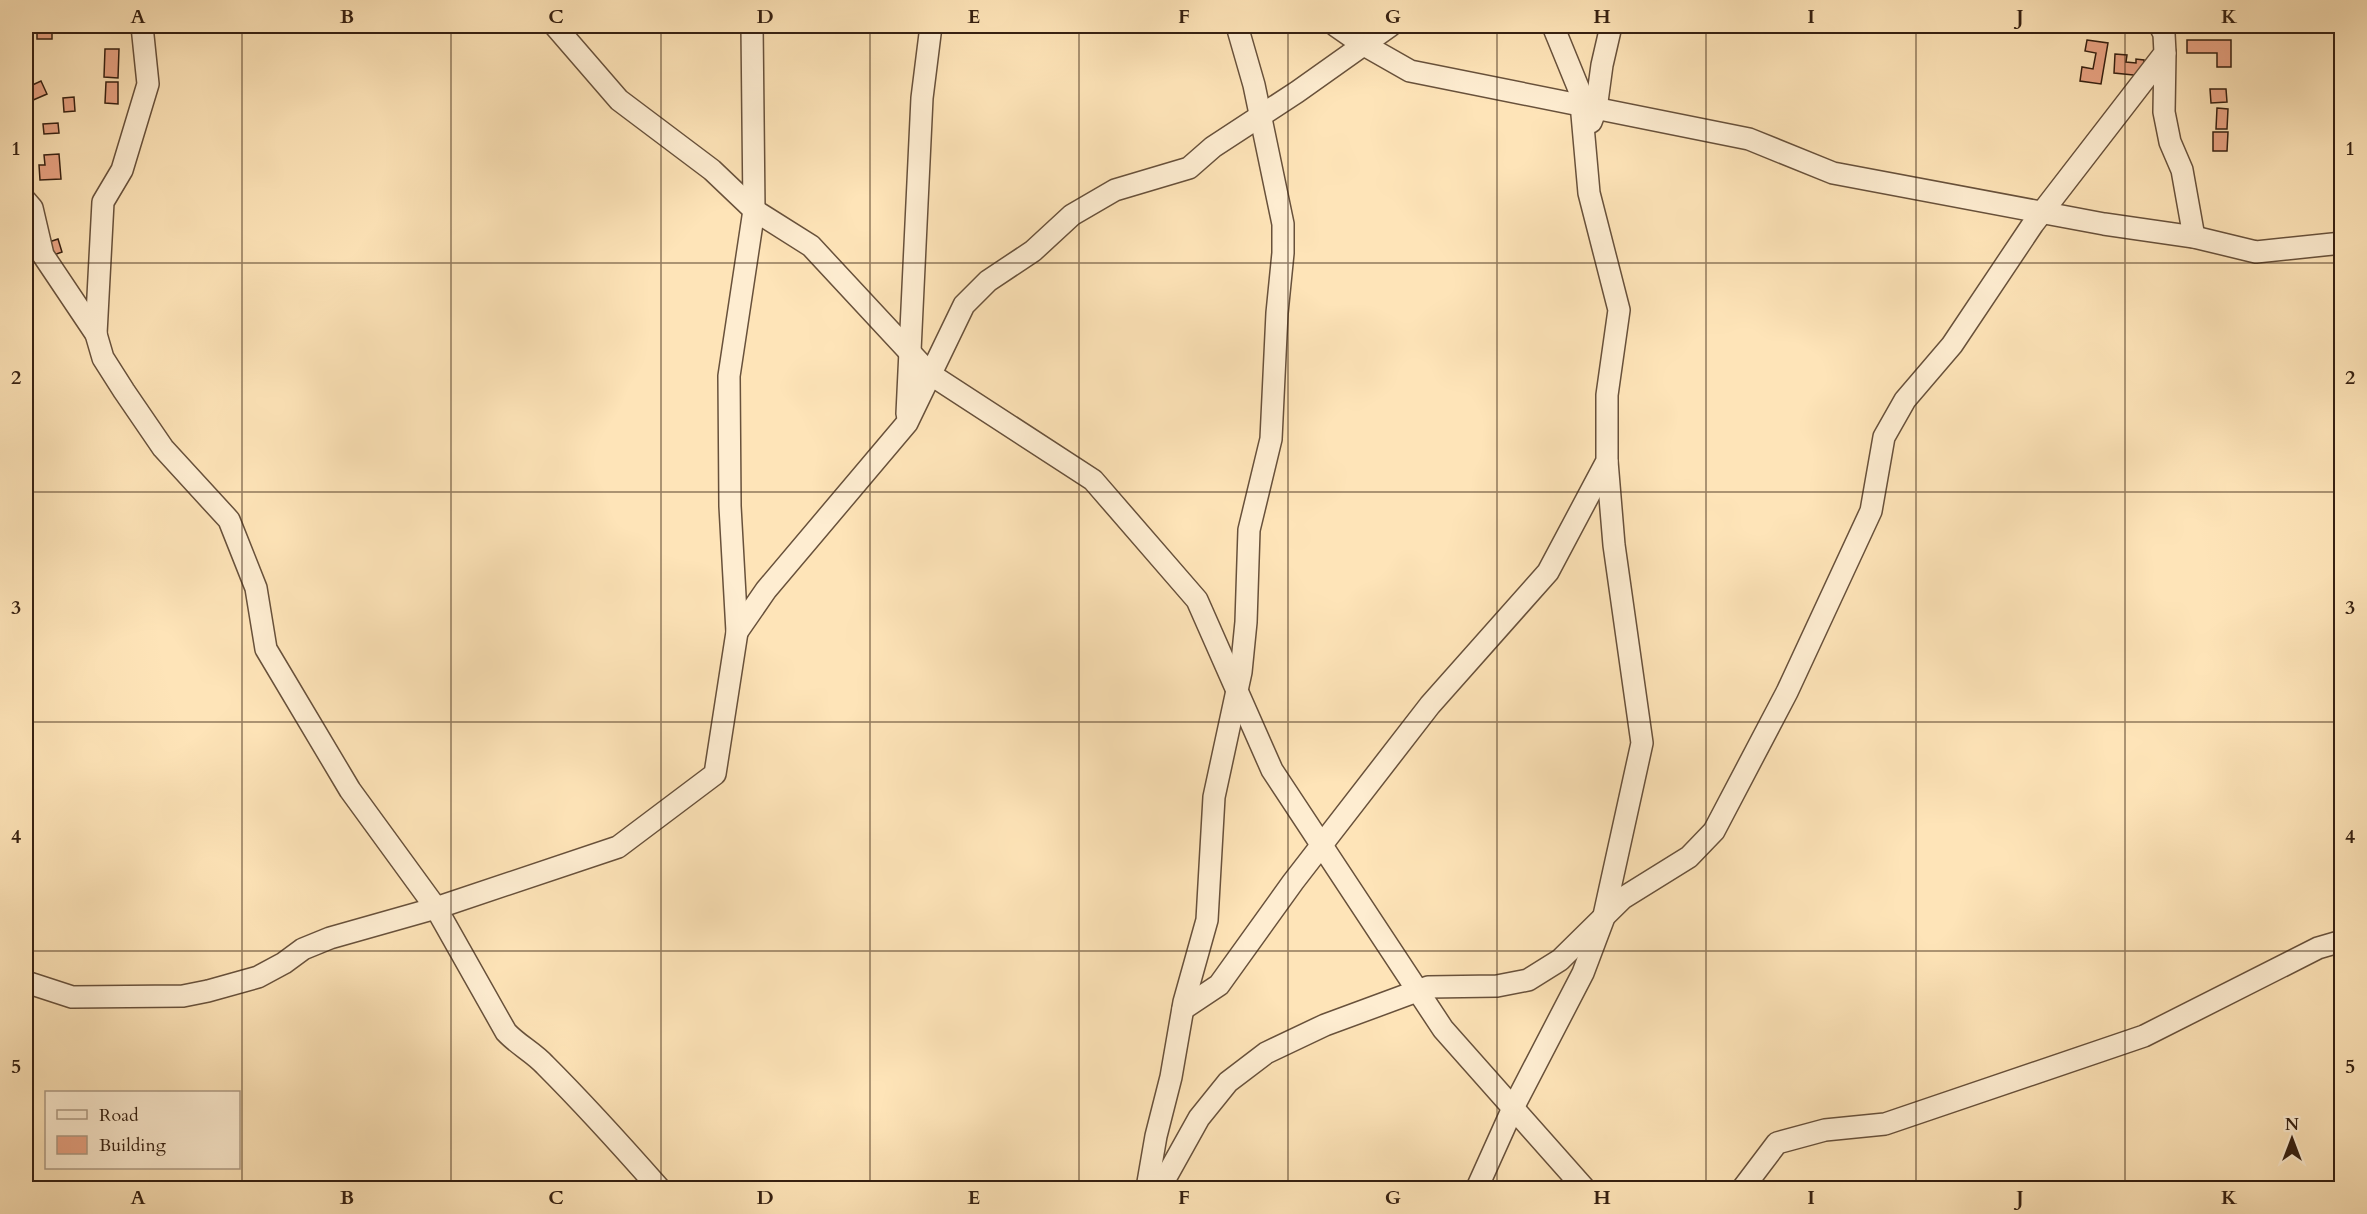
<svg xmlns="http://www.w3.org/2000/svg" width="2367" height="1214" font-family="Cardo,serif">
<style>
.building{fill:#e9a383;stroke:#362011;stroke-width:1.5}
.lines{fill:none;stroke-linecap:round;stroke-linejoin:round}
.street-casing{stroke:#68513b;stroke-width:24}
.street{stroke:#feedd1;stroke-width:21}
.grid{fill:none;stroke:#362011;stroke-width:1.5;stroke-opacity:0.55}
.neatline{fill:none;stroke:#362011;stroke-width:2}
.grid-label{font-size:20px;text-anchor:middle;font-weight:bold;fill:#362011}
</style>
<rect width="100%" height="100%" fill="#fee4b8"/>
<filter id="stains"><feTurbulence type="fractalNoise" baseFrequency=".00333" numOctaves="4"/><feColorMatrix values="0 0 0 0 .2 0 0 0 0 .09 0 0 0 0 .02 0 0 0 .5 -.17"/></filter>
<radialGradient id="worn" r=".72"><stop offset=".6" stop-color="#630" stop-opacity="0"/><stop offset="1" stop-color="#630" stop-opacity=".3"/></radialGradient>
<g class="building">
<rect x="37" y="26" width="15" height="13"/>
<rect x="2135" y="26" width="13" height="4"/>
<path d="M 2087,40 L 2108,43 L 2101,84 L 2080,81 L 2082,67 L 2093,69 L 2096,53 L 2085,51 Z"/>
<path d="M 2187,40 L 2231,40 L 2231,67 L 2217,67 L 2217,53 L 2187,53 Z"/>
<path d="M 105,49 L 119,49 L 118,78 L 104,77 Z"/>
<path d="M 2115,54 L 2127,55 L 2126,62 L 2136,63 L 2136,59 L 2144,60 L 2143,76 L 2114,73 Z"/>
<path d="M 41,81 L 47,94 L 31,101 L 26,88 Z"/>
<path d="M 106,82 L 118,82 L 118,104 L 105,103 Z"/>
<path d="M 2210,89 L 2226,89 L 2227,102 L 2211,103 Z"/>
<path d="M 74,97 L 75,111 L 64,112 L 63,98 Z"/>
<path d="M 2217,108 L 2228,109 L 2227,129 L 2216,129 Z"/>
<path d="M 58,123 L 59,133 L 44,134 L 43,124 Z"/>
<path d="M 2213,132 L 2228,132 L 2227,151 L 2213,151 Z"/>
<path d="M 59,154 L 61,179 L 40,180 L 39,165 L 45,165 L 44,155 Z"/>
<path d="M 58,239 L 62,252 L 51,256 L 46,243 Z"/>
</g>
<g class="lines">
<defs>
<g id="street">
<path d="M 555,26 L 619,100 L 712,170 L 754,210 L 811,246 L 930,374 L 1093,480 L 1197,600 L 1272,770 L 1443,1029 L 1584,1188"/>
<path d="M 1336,26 L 1359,42 L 1410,71 L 1749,139 L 1833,173 L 2104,224 L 2194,237 L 2256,252 L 2342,243"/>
<path d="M 2165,53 L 2164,112 L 2170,142 L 2182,170 L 2194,237"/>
<path d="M 1591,122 L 1596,109 L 1602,65 L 1611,26"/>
<path d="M 26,201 L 32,208 L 43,255 L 96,334 L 103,358 L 124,391 L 163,448 L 229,520 L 256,588 L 266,649 L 350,790 L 436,908 L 506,1032 C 518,1045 533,1052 545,1065 C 585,1105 622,1146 659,1188"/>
<path d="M 96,334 L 103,202 L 122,170 L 148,84 L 142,26"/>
<path d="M 907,414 L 922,98 L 931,26"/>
<path d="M 737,632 L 766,590 L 907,423 L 964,305 L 988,281 L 1033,251 L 1072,215 L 1115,190 L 1189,168 L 1213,147 L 1297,92 L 1390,26"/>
<path d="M 26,982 L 72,997 L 183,996 L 208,991 L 258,977 L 284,963 L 303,949 L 330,938 L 436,908 L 618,847 L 715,774 L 737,632 L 730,506 L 729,376 L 754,210 L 752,26"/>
<path d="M 1183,1009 L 1219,985 L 1293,882 L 1430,705 L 1548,572 L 1607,461 L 1607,395 L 1619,310 L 1589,193 L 1580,92 L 1553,26"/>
<path d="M 1147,1188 L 1156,1136 L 1171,1077 L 1184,1002 L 1207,920 L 1214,797 L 1241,672 L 1246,622 L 1249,530 L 1271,439 L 1277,313 L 1283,253 L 1283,224 L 1254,85 L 1237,26"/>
<path d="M 1160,1188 L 1199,1118 L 1228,1082 L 1266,1053 L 1325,1025 L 1428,987 L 1497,986 L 1528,980 L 1560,960 L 1623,898 L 1689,857 L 1714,831 L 1787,692 L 1871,511 L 1884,437 L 1905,400 L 1952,345 L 2033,224 L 2165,53 L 2164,34 L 2160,26"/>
<path d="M 1477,1188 L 1513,1108 L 1583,973 L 1603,920 L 1642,743 L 1614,545 L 1607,461"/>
<path d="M 1743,1188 L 1777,1143 L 1825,1130 L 1885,1124 L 2144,1036 L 2318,948 L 2342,941"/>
</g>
</defs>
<use href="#street" class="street-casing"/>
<use href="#street" class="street"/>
</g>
<path class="grid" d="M 242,26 L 242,1188M 451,26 L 451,1188M 661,26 L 661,1188M 870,26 L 870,1188M 1079,26 L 1079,1188M 1288,26 L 1288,1188M 1497,26 L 1497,1188M 1706,26 L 1706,1188M 1916,26 L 1916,1188M 2125,26 L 2125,1188M 26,263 L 2342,263M 26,492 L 2342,492M 26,722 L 2342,722M 26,951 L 2342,951"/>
<rect width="2367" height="1214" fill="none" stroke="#fee4b8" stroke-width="66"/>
<rect x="45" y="1091" width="195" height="78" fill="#feedd1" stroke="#ae9b84" stroke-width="1.5"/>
<rect x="57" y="1110" width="30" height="9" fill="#feedd1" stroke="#ae9b84" stroke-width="1.5"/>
<text x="99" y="1121" font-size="18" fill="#362011">Road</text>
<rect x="57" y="1136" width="30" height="18" fill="#e9a383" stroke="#ae9b84" stroke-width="1.5"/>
<text x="99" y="1151" font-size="18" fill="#362011">Building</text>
<g transform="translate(2292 1139)" stroke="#feedd1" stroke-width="4.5" paint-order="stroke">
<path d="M0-4.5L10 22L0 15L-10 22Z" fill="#362011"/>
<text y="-9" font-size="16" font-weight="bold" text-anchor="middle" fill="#362011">N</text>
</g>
<rect x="33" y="33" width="2301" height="1148" class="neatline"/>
<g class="grid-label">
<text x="138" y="23">A</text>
<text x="347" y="23">B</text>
<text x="556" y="23">C</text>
<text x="765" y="23">D</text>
<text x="974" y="23">E</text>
<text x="1184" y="23">F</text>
<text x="1393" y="23">G</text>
<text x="1602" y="23">H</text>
<text x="1811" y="23">I</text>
<text x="2020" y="23">J</text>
<text x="2229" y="23">K</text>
<text x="16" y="155">1</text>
<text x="2350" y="155">1</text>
<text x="16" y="384">2</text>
<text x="2350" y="384">2</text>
<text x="16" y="614">3</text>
<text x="2350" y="614">3</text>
<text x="16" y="843">4</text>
<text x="2350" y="843">4</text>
<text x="16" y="1073">5</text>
<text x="2350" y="1073">5</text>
<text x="138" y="1204">A</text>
<text x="347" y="1204">B</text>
<text x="556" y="1204">C</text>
<text x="765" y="1204">D</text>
<text x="974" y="1204">E</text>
<text x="1184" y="1204">F</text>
<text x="1393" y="1204">G</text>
<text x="1602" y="1204">H</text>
<text x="1811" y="1204">I</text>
<text x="2020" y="1204">J</text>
<text x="2229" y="1204">K</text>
</g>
<rect width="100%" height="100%" filter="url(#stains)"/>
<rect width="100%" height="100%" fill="url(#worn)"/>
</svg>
